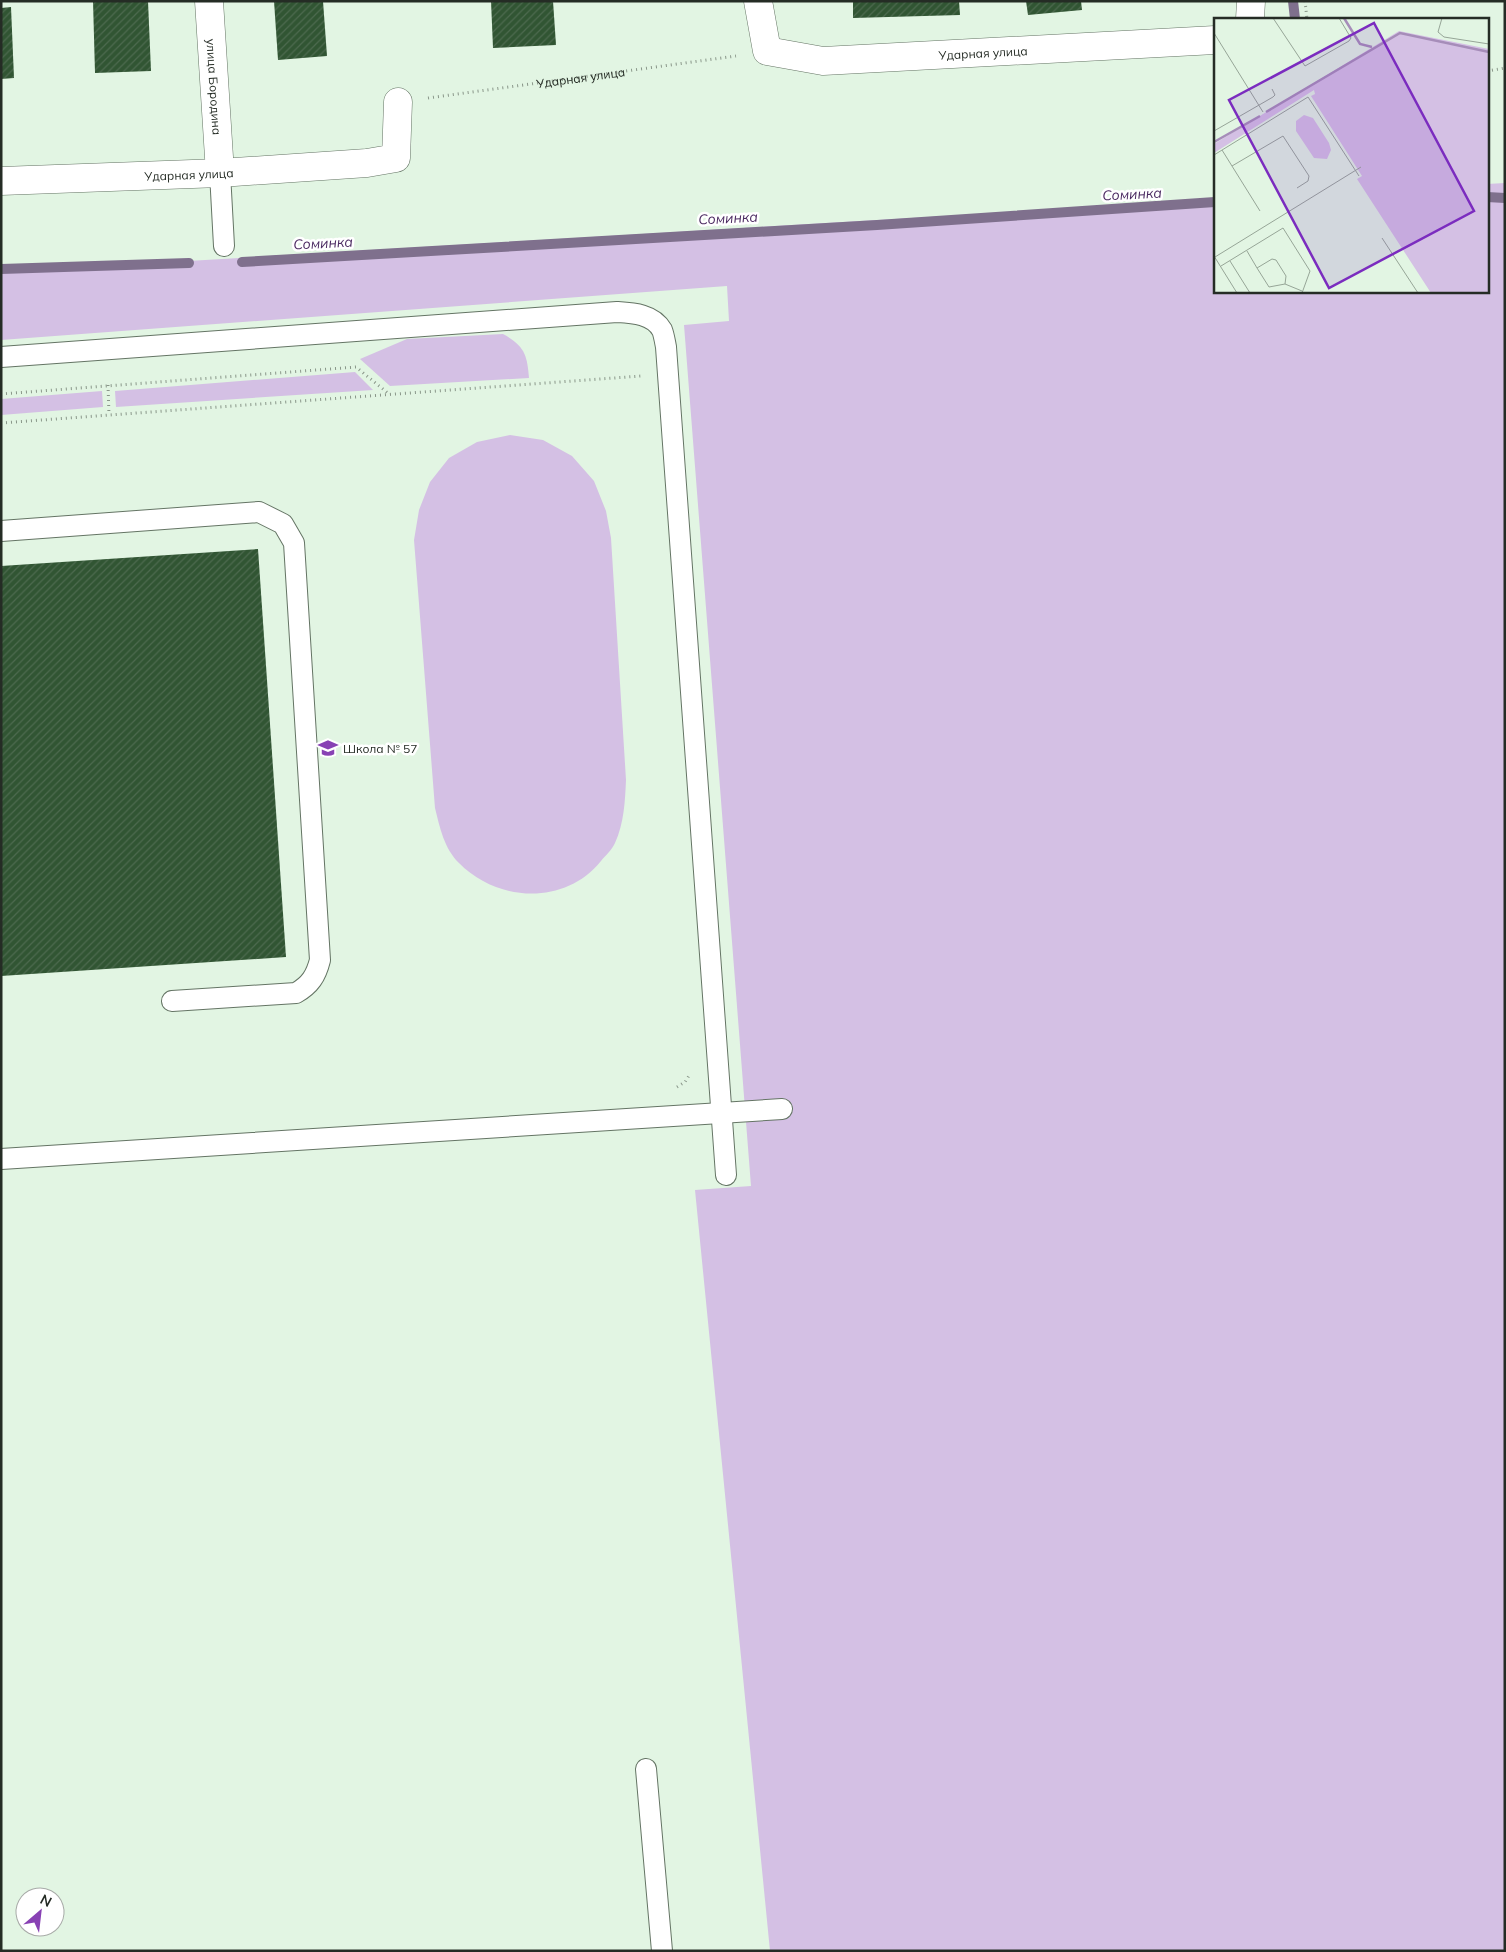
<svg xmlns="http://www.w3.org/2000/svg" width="1506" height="1952" font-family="Mulish,sans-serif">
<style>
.grass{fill:#d4c0e4}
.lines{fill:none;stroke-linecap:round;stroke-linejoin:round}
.stream{stroke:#7f708d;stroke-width:10}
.building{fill:url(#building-hatch)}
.service-casing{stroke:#647464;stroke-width:22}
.minor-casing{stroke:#647464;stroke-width:29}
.path{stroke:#899689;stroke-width:3;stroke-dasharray:1 4;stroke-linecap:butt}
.service{stroke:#fff;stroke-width:20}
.minor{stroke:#fff;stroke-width:28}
.labels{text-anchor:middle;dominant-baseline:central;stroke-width:5;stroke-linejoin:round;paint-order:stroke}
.street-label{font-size:12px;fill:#252c25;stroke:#fff}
.poi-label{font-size:12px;fill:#252c25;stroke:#fff;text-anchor:start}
.water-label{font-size:14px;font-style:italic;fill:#4c2b62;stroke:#fff}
.inset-river{fill:none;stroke:#a68db9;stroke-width:2.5}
.inset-road{fill:none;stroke:#96a597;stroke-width:1}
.view{fill:#7b2cbf;fill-opacity:0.15;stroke:#7b2cbf;stroke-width:2.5}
.inset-edge{fill:none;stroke:#252c25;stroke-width:2.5}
</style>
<defs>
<pattern id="building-hatch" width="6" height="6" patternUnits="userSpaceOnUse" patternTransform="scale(1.25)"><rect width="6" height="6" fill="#315533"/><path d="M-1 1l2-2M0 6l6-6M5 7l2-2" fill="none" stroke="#4d6a4f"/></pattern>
</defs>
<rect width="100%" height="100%" fill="#e2f5e3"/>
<g class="grass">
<path d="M 1505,183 L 1505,1951 L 770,1951 L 695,1190 L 751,1186 L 684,325 L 729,321 L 727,286 L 1,340 L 1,272 L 1215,200 L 1215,291 L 1487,291 L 1487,184 Z"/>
<path d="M 503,334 C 525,346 527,355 529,378 L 390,386 L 360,359 L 407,339 Z"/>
<path d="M 355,372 L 373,390 L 116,407 L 115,391 Z"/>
<path d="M 102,391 L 103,407 L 1,415 L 1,399 Z"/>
<path d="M 510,435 L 543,440 L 572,456 L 594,481 L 606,511 L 611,538 L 626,780 C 625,802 624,823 615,843 C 612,850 605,856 601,861 C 565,906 497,902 459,863 C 444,848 440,828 435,808 L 414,540 L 419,510 L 430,482 L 449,458 L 477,442 Z"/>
</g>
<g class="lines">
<g class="stream">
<path d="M 1293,1 L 1295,19"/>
<path d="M 1487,197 L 1505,198"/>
<path d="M 242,262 L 877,225 L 1215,202"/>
<path d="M 1,269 L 189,263"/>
</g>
</g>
<g class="building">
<path d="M 93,1 L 148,1 L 151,71 L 95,73 Z"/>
<path d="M 274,1 L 323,1 L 327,56 L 278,60 Z"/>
<path d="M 491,1 L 553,1 L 556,45 L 493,48 Z"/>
<path d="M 853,1 L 959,1 L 960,15 L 853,18 Z"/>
<path d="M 1026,1 L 1081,1 L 1082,10 L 1028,15 Z"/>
<path d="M 11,7 L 14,78 L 1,79 L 1,8 Z"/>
<path d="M 258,549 L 286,957 L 1,976 L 1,566 Z"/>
</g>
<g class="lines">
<defs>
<g id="service">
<path d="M 220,173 L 224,246"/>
<path d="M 1,357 L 617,312 C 633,313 653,314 662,330 C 664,335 665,342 666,347 L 726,1175"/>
<path d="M 1,531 L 259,512 L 283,524 L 294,543 L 320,960 C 316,976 310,985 296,993 L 172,1001"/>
<path d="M 1,1159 L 782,1109"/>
<path d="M 646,1769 L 662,1951"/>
</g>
<g id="minor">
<path id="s2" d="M 209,1 L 220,173"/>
<path id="s3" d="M 758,1 L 767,51 L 823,61 L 1215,40"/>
<path d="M 1250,19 L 1251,1"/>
<path id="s4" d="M 1,181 L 220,173 L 367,163 L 396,158 L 398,102"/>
</g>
</defs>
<use href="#service" class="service-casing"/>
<use href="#minor" class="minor-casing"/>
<g class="path">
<path d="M 1305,1 L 1307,19"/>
<path d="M 1487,71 L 1505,68"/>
<path id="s1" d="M 428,98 L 736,56"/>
<path d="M 108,385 L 109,415"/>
<path d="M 1,394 L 356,367 L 389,394"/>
<path d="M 1,423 L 641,376"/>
<path d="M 677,1087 L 685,1082 L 690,1074"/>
</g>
<use href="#service" class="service"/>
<use href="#minor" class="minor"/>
</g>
<defs>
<symbol id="school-bare" viewBox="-9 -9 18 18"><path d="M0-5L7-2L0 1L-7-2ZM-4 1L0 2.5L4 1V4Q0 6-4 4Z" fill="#8841b4" stroke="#fff" stroke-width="2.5" paint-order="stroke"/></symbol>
</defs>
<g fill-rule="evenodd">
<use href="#school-bare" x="314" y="734" width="28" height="28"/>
</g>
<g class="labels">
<g class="street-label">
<text stroke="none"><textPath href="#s3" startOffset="268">Ударная улица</textPath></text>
<text stroke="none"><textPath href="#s1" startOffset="154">Ударная улица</textPath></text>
<text stroke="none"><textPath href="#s2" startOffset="86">улица Бородина</textPath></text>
<text stroke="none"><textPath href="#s4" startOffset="188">Ударная улица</textPath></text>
</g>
<g class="poi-label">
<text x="343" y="748">Школа № 57</text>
</g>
<g class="water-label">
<text transform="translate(1132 194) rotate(-3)">Соминка</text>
<text transform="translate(728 218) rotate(-3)">Соминка</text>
<text transform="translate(323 243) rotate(-3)">Соминка</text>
</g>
</g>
<g transform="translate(1214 18)">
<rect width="275" height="275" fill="#e2f5e3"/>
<path d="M 185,13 L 275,31 L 275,275 L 217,275 L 143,161 L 148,158 L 97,78 L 101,76 L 100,72 L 0,135 L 0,126 ZM 90,97 L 99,100 L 115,125 L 117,132 L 113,141 L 100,140 L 82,113 L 82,103 Z" fill="#d4c0e4"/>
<path class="inset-river" d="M 130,0 L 146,26 L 158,29M 52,94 L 186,15 L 275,34M 0,124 L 46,98"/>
<path class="inset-road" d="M 59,0 L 91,48 L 135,23 L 137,20 L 125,0M 228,0 L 224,14 L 230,19 L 275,26M 0,15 L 49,94M 0,113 L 59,79 L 61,77 L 58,71M 8,132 L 46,193M 0,137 L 94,79 L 145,158M 18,148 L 69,118 L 95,158 L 94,163 L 83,170M 168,220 L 204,275M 33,233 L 43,250 L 58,241 L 62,242 L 72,258 L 71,266 L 88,273M 0,238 L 23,275M 1,239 L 147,149M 16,243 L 36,275M 7,248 L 69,210 L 96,253 L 88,275M 43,250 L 55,269 L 71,266"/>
<path class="view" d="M 160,5 L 260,193 L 115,270 L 15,82 Z"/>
<rect width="275" height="275" class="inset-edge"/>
</g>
<rect width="1506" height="1952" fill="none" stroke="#252c25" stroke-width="5"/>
<g transform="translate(40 1912) rotate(28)"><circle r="24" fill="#ffffff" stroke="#a8aba8"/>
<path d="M0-4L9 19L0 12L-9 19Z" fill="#8841b4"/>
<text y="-8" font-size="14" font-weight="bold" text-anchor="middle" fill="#252c25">N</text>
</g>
</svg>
